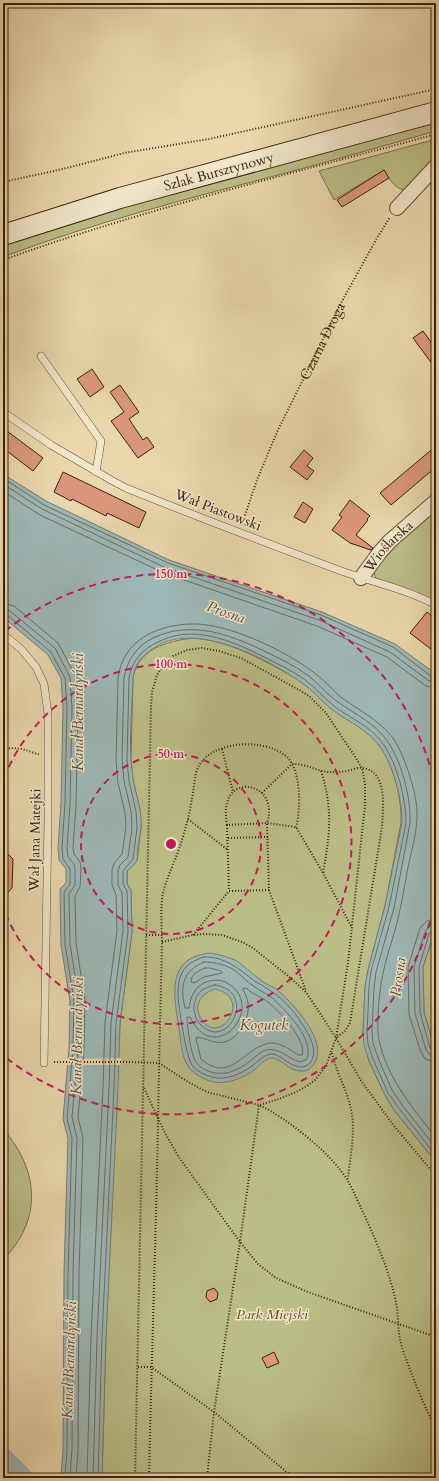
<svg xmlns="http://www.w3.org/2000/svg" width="439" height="1481" font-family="Cardo,serif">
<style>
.green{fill:#bbbd86;stroke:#7a6f48}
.water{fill:#9db7b6;stroke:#757b71;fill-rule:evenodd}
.pier{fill:#ead7ad}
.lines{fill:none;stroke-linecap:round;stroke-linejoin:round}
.shore{stroke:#6b6c60;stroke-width:1}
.river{stroke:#9db7b6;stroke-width:22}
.building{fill:#db977d;stroke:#392109}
.lane-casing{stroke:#654e32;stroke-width:8}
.street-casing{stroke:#654e32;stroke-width:16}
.secondary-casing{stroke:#392109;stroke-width:22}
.path{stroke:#392109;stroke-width:2;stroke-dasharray:1 2;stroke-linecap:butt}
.lane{stroke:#f1e5ca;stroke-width:7}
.street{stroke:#f1e5ca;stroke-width:14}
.secondary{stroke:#f1e5ca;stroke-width:20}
.ring{fill:none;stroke:#c2185b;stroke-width:2;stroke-dasharray:7 5}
.labels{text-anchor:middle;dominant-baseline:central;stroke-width:3;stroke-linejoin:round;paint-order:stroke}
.street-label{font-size:14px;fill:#392109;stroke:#f1e5ca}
.park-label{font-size:14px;font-style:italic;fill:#5a4828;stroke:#f1e5ca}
.water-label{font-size:15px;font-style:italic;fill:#574e3d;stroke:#f1e5ca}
.centre{fill:#c2185b;stroke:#f1e5ca;stroke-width:2}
.ring-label{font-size:12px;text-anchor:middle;font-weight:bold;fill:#c2185b;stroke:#f1e5ca;stroke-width:3;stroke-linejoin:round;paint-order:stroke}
</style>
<rect width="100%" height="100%" fill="#ead7ad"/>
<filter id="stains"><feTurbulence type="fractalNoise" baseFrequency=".005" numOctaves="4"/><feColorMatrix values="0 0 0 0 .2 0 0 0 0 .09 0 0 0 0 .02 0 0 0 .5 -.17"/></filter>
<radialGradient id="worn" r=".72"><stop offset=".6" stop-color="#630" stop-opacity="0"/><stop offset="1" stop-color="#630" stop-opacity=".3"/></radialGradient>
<g class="green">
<path d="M 436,120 L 436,131 C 383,146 331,161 278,175 C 186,199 93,223 3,257 L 3,242 L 20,236 Z"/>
<path d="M 436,139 L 436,162 L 404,190 C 394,188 389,178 384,170 L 334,200 L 319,171 Z"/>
<path d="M 436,506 L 436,601 L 376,578 L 374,574 C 384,546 414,526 436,506 Z"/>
<path d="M 193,638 C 221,640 245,651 270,664 C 281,670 293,676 304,684 C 314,691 322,701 331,708 C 348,722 368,728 381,747 C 394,767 402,799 401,823 L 385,906 L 368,970 L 365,987 L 363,1033 L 369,1061 L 385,1095 L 394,1110 L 436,1162 L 436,1478 L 102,1478 L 106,1337 L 120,1023 L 132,932 L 131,890 L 127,884 L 127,871 L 137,861 L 141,828 L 140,810 L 133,780 L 131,760 L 133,678 C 138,649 167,641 193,638 Z"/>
<path d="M 436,931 L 436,1053 L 424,1012 L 423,967 L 433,936 Z"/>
<path d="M 3,1129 C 39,1170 43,1219 3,1260 Z"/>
</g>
<g class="water">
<path d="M 3,474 L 46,501 L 169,560 L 322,612 L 395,644 L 436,674 L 436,931 L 433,936 L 423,967 L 424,1012 L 436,1053 L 436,1162 L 394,1110 L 385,1095 L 369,1061 L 364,1045 L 363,1033 L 365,987 L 368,970 L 385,906 L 402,823 C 402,798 394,768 381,748 C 368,729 348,722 331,709 C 321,701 313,690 302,683 C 266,658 192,618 151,650 C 144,655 137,662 134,671 C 132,680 133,691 132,701 C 131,724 129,748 132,770 C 133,787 140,802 141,818 C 142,828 139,838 138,848 C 137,852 138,856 137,860 C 136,864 130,868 127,871 L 127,884 L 131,890 L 132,932 L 120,1023 L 118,1088 L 106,1337 L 102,1478 L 61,1478 L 63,1449 L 64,1273 L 68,1138 L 63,1119 L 69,1048 L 70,1001 L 61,945 L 60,889 L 66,883 L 66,869 L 59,860 L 58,848 L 61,803 L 63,708 L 61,678 L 48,655 L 3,617 Z"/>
<path d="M 211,953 C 220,955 229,957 237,961 C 244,966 251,973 258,978 C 263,983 270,985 276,989 C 292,1002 328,1041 315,1062 C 312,1068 307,1072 300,1071 C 290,1071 283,1060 273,1058 C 265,1057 259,1067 253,1071 C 239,1080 221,1087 205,1079 C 199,1076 191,1072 188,1066 C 181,1056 181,1040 179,1028 C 174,996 165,957 211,953 ZM 215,989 C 255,998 218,1050 200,1017 C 193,1003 203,993 215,989 Z"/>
</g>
<path class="pier" d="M 121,1058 L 121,1065 L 65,1065 L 66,1059 Z"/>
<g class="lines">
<g class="shore">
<path d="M 3,478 L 44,505 L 168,563 L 321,615 L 393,647 L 432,677 L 436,677"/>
<path d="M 3,484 L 42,509 L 166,568 L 319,620 L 390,652 L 429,681 L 436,682"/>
<path d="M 3,491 L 40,515 L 164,573 L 317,626 L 387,657 L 426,686 L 436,688"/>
<path d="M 3,603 L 14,606 L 58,643 L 75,675 L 78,708 L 76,804 L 73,848 L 74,854 L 80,862 L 81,869 L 80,887 L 75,896 L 76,943 L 85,1001 L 84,1049 L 78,1117 L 83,1138 L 79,1273 L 78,1449 L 76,1478"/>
<path d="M 3,609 L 10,611 L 55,648 L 70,677 L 72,708 L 70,804 L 67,848 L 68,857 L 74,864 L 75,869 L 75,885 L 69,894 L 70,944 L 79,1001 L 78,1049 L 72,1117 L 77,1138 L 73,1273 L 72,1449 L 70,1478"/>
<path d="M 3,614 L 7,615 L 51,652 L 65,678 L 67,708 L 65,803 L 62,848 L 63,859 L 70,869 L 70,884 L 64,892 L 65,944 L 74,1001 L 73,1049 L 67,1118 L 72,1138 L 68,1273 L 67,1449 L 65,1478"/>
<path d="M 436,918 L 427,921 L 420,928 L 408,967 L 409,1014 L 420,1050 L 425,1059 L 436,1062"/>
<path d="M 436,925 L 429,926 L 425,932 L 414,967 L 415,1013 L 426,1050 L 430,1055 L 436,1056"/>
<path d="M 436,930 L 432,930 L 429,934 L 419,967 L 420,1012 L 430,1048 L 433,1050 L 436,1051"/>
<path d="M 203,957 C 225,956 239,969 256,982 C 259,984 263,985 266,988 C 280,996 294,1010 302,1024 C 309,1034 319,1051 310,1063 C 306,1067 301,1068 296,1066 C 288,1064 281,1055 272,1054 C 264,1054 258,1062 252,1066 C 241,1074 225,1081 212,1077 C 205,1075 196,1071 192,1065 C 186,1057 179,1008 178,997 C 178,989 178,981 182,973 C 186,964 194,961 203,957 Z"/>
<path d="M 204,962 C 213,962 222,964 231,968 C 240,973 246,982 255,987 C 260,991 266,993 271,997 C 284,1008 317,1042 306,1060 L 300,1062 C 288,1059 280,1047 266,1050 C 260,1052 254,1058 249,1062 C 244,1066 238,1069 233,1071 C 221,1076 204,1073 196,1062 C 191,1056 187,1025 187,1017 L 190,1017 C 215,1069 268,1006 227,983 C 217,977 201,981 195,991 C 191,996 190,1002 189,1008 L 185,1008 C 180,987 182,971 204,962 Z"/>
<path d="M 205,968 L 210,968 L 221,971 L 222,973 L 204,977 L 194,983 L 191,982 C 191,974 198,971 205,968 Z"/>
<path d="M 215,985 C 259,991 227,1055 199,1023 C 192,1014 192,999 201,991 C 205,988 210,986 215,985 Z"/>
<path d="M 244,988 C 247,988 248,990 251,992 C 257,996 263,998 268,1002 C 279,1011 307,1040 302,1055 L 298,1055 C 291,1050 282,1044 273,1043 C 246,1043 232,1086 201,1059 L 196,1039 L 197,1037 C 206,1038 213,1044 224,1042 C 236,1040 247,1023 248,1011 C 249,1003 247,996 243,990 Z"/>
<path d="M 87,1478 L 91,1337 L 103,1088 L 105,1022 L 117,931 L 116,895 L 112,885 L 112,870 L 114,863 L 122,854 L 126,827 L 125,813 L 118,783 L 116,761 L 118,678 C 123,640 157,625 191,624 C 229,622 298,656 325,682 C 331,687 336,694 342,698 C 360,711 379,720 393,738 C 404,754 416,791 417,810 C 418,829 412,849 408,867 C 404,890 400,913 394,934 C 384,965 379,985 378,1017 C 378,1026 377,1035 380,1044 C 389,1081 413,1108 436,1138"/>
<path d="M 93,1478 L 97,1337 L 109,1088 L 111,1023 L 123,931 L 122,893 L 118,885 L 118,871 L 120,865 L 128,857 L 132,828 L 131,811 L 124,781 L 122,760 L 124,678 C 127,660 137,646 153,638 C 191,620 229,634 264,651 C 279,658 295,666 309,676 C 319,684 327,695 338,702 C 356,715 375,723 388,742 C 402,763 411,798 410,823 L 394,908 L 376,972 L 374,988 L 372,1032 L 373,1043 L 378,1058 L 392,1090 L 402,1105 L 436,1148"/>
<path d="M 98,1478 L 102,1337 L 114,1088 L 116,1023 L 128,932 L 127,891 L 123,884 L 123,871 L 133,859 L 137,828 L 136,811 L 129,781 L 127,760 L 129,678 C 132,661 142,649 158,642 C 192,624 230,640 262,656 C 276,663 291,670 304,679 C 315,687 323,697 334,706 C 351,719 370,725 384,745 C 397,764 406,799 406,823 L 389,907 L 371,971 L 369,987 L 367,1033 L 368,1044 L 373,1059 L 388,1093 L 398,1107 L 436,1156"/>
</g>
<path class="river" d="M 3,1459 L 22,1478"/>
</g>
<g class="building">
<path d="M 384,170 L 389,178 L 342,207 L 337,200 Z"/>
<path d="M 423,331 L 436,349 L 436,369 L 413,338 Z"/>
<path d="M 92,369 L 104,387 L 90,397 L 77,379 Z"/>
<path d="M 120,385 L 139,412 L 129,419 L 143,440 L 147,437 L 154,447 L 138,458 L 111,421 L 124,412 L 110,392 Z"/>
<path d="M 3,428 L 43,458 L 33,471 L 3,448 Z"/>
<path d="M 436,446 L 436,467 L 391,505 L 380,493 Z"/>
<path d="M 304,450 L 313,458 L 307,466 L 314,471 L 307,480 L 290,467 Z"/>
<path d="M 63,472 L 146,512 L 139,528 L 107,513 L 106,516 L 72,499 L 71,501 L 54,492 Z"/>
<path d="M 350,500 L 370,516 L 367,519 L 368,520 L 356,535 L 373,548 L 371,550 L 350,543 L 332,530 L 342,517 L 339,515 Z"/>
<path d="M 303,502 L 313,509 L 305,523 L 294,517 Z"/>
<path d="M 427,612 L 436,619 L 436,653 L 410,633 Z"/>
<path d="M 3,849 L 13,859 L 12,888 L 3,898 Z"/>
<path d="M 214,1288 L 218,1293 L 217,1299 L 210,1302 L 206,1297 L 207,1291 Z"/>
<path d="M 274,1352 L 279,1363 L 267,1368 L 262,1358 Z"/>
</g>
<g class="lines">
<defs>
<g id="lane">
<path d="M 41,356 L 101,441 L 96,472"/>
<path d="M 3,412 L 51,445 L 111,480 L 126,488 C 195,516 264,542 333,568 C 367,581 404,588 436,605"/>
<path d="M 3,634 L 21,649 L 36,667 L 44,684 L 48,714 L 48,821 L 44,1063"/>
</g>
<g id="street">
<path d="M 397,208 L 436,166"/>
<path id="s2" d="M 361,578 L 380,552 L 390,541 L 436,501"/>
</g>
<g id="secondary">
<path id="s3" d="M 3,235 L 120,198 L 436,112"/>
</g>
</defs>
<use href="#lane" class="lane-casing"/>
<use href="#street" class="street-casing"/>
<use href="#secondary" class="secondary-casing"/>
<g class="path">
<path d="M 3,182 L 63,169 L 124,153 L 209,139 L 436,89"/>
<path d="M 3,260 C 144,209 291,174 436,134"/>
<path id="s1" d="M 242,524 L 257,480 L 277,432 L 340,305 L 377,238 L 390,217"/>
<path d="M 222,749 L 233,792"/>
<path d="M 3,750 C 16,745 28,751 40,755"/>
<path d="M 321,771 C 333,808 330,835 323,873"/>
<path d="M 262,793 L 292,764 C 305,763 316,771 329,772 C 335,772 341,772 347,771 C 352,770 358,767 363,768 C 388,772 383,808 382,827 L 350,1023 L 345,1031 L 337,1037"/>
<path d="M 188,819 L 228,850"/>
<path d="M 227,825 C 226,817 225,810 227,803 C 234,774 279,786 267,823 L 296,827 L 323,873 L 351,926"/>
<path d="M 228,838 L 268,837"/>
<path d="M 269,890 L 229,891 L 227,825 L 267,823 L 269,890 L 306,991"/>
<path d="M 146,935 L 162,935"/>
<path d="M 193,935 L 229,891"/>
<path d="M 162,942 L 193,935 L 205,934 L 222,935 L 242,942 L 253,948 L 287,975 L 306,992 L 336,1038 L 362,1082 L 394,1126 L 436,1176"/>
<path d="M 332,1053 C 336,1072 347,1090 351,1109 C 356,1132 350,1156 348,1179"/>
<path d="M 54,1062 L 131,1062 L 159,1063 L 188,1082 L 207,1092 L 259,1105 L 279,1099 L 296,1092 L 307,1086 L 315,1080 L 326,1066 L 336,1038 L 348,963 L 365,805 L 365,784 L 362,768 L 354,755 L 326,713 L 310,697 L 301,691 L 241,658 L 219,651 L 202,648 L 187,650 L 173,656 L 163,665 L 157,675 L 152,692 L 151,707 L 135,1478"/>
<path d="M 144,1088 L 164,1131 L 178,1156 L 240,1242 L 258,1264 L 276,1278 L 308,1292 L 436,1337"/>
<path d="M 138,1367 L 151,1367 L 214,1412 L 294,1478"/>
<path d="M 149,1478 C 152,1341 157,1204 159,1067 C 160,1026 161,984 162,942 C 162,929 160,906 163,893 C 167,876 176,860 181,843 C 185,830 189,817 191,804 C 193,794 194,784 196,773 C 204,740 266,736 288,758 C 301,772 301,809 296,827"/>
<path d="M 207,1478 L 214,1412 L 240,1242 L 259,1105 C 287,1118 332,1154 348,1181 C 353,1190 357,1199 361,1208 C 375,1238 389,1270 396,1302 C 399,1317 397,1332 402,1347 C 411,1375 424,1404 436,1431"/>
</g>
<use href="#lane" class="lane"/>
<use href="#street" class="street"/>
<use href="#secondary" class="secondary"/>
</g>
<g class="ring">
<circle cx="171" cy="844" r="90"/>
<path d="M4 778A180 180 0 1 1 4 910"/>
<path d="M436 898A270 270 0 0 1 5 1057M5 631A270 270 0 0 1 436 790"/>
</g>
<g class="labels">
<g class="street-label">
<text stroke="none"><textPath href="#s3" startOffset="225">Szlak Bursztynowy</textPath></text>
<text stroke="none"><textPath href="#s1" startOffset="200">Czarna Droga</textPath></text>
<text transform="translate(218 510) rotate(21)">Wał Piastowski</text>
<text stroke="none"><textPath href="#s2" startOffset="42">Wioślarska</textPath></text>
<text transform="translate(35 840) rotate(-89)">Wał Jana Matejki</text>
</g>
<g class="park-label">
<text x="272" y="1314">Park Miejski</text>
</g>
<g class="water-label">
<text transform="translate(226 612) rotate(19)">Prosna</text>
<text transform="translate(78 712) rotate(-90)">Kanał Bernardyński</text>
<text transform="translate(398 977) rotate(-82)">Prosna</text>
<text x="264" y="1025">Kogutek</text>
<text transform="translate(77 1036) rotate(-89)">Kanał Bernardyński</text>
<text transform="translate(69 1360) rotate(-88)">Kanał Bernardyński</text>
</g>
</g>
<circle cx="171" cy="844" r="6" class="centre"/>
<g class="ring-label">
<text x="171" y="578">150 m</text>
<text x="171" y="668">100 m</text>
<text x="171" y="758">50 m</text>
</g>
<rect width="439" height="1481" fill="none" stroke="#ead7ad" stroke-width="16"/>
<rect x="4" y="4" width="431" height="1473" fill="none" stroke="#392109" stroke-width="2"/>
<rect x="8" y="8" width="423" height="1465" fill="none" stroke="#392109"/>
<rect width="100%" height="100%" filter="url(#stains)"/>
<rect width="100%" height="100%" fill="url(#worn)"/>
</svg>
